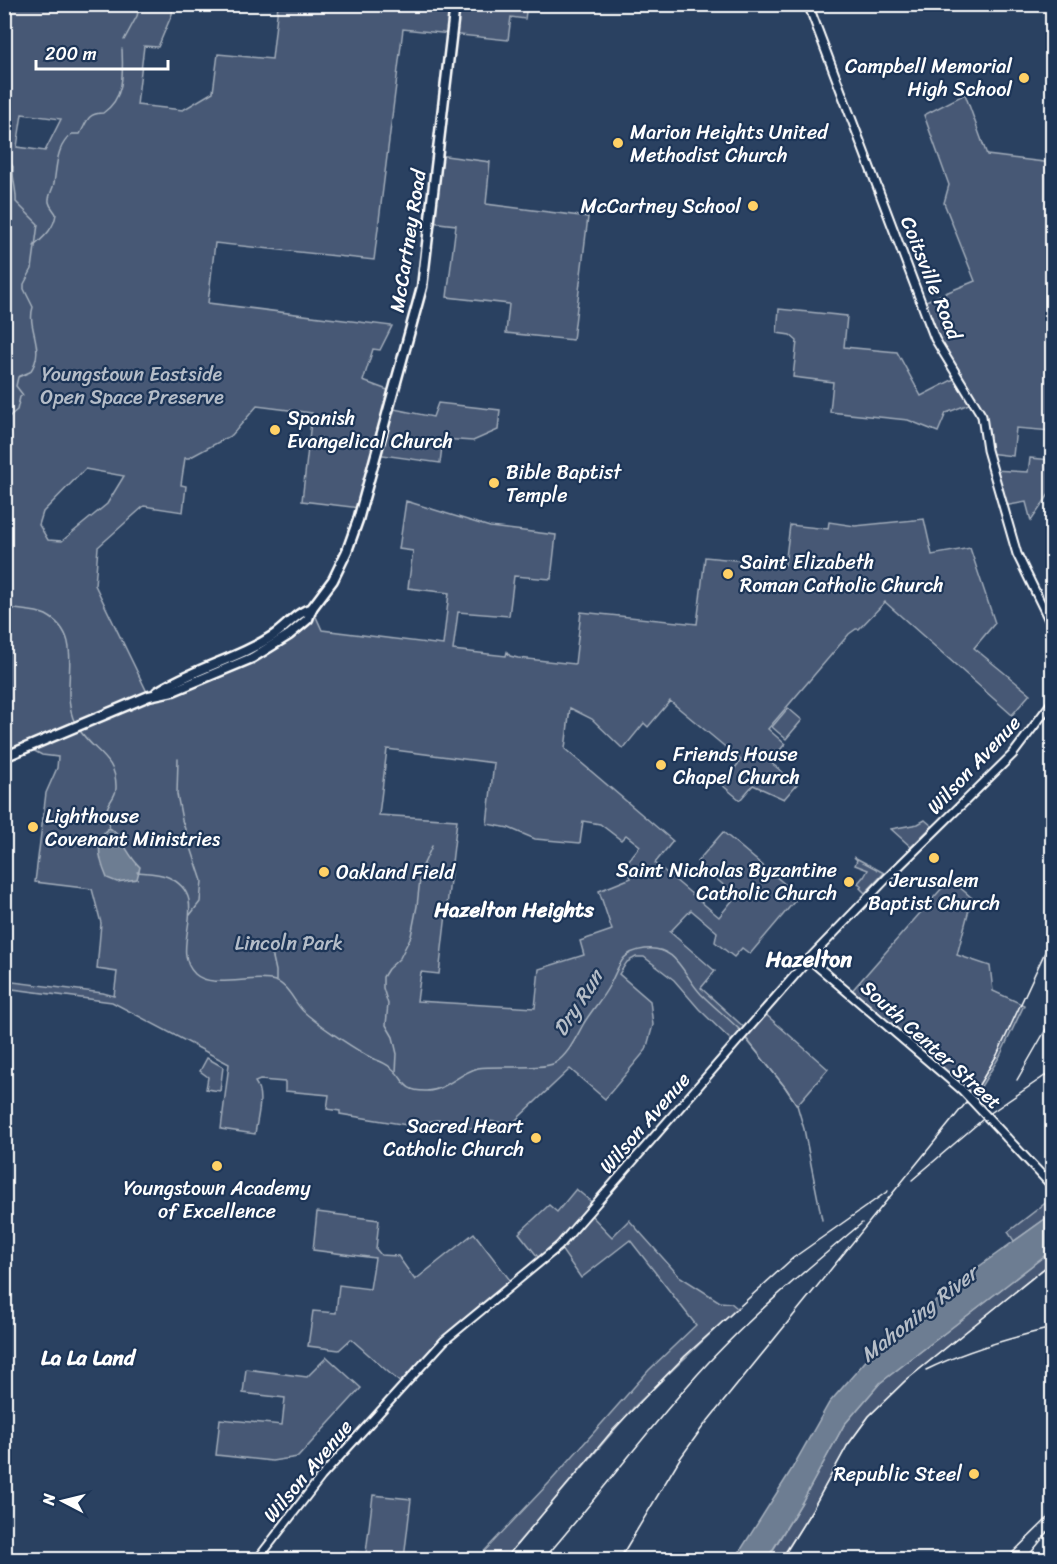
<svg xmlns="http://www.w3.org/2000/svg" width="1057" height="1564" font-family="Sriracha,sans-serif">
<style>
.green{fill:#465975;stroke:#a2acba;stroke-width:1.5;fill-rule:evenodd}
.water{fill:#6d7d92;stroke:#a7b1be;stroke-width:1.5}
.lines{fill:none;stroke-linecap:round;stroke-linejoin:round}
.stream{stroke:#a7b1be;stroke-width:1.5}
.secondary-casing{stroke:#fff;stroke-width:11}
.highway-casing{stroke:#fff;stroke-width:13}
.secondary{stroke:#1d3557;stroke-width:7}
.highway{stroke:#1d3557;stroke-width:8}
.rail{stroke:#fff;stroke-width:1.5}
.secondary-bridge-casing{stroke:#fff;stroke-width:11;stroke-linecap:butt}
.secondary-bridge{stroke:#1d3557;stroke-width:7}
.poi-dot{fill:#ffd166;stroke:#1d3557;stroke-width:2}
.labels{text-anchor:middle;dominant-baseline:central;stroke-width:4.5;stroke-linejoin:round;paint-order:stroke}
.poi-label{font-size:20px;fill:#fff;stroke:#1d3557;text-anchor:start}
.street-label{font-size:20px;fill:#fff;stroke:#1d3557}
.park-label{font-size:20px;fill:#b5bdc8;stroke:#1d3557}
.neighbourhood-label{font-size:21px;font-weight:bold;fill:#fff;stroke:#1d3557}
.water-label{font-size:21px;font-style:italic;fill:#b6bec8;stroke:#1d3557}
.quarter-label{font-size:22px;font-weight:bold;fill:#fff;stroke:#1d3557}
</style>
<rect width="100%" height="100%" fill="#2a4161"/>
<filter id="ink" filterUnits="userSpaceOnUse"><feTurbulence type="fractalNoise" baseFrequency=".0167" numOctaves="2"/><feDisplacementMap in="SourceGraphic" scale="12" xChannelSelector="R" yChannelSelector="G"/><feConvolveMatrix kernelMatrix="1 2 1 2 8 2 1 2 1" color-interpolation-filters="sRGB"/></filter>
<g filter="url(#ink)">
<g class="green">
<path d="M 5,5 L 173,5 L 172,14 L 158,47 L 144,46 L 137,105 L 183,110 L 213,92 L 218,54 L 272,59 L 278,5 L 527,5 L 525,19 L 511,17 L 508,40 L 403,29 L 374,260 L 215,243 L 208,303 L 392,326 L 380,350 L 373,349 L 363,381 L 393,392 L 389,408 L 433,417 L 438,403 L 500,410 L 498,430 L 473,441 L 443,439 L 440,463 L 376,454 L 360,508 L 302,501 L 312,413 L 257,406 L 232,435 L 189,458 L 185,458 L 181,485 L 186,486 L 183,512 L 144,506 L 98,547 L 95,585 L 149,696 L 227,669 L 289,635 L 312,608 L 322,630 L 443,645 L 449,593 L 408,588 L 413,551 L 399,549 L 406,501 L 490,527 L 556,535 L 551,579 L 514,576 L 509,616 L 458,612 L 453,650 L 506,656 L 507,652 L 510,656 L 518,658 L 575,664 L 581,612 L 697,624 L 705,557 L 785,565 L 790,525 L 828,529 L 829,522 L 855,526 L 924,519 L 932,555 L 970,548 L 995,623 L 974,648 L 1030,694 L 1012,715 L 885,602 L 859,629 L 856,629 L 849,634 L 768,729 L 785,744 L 770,762 L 797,784 L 784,799 L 753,785 L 740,800 L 722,785 L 741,760 L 670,701 L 648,727 L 644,723 L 623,749 L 592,719 L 570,708 L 565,749 L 673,841 L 655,863 L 719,917 L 736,896 L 697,862 L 723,832 L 799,896 L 750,954 L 742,948 L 734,957 L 715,942 L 717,932 L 691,910 L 670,932 L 715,971 L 701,988 L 747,1030 L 763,1012 L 828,1069 L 797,1105 L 785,1087 L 743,1035 L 735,1044 L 699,1009 L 674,980 L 644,957 L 636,957 L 627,962 L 619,974 L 650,1001 L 653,1025 L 646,1050 L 605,1099 L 570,1069 L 516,1120 L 515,1124 L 488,1121 L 487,1130 L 449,1126 L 449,1121 L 436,1120 L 420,1124 L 419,1127 L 340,1114 L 340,1111 L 327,1109 L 329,1095 L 285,1091 L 285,1082 L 260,1080 L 255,1082 C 265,1095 257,1118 255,1134 L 221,1129 L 229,1064 L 112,1002 L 5,988 L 5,981 L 103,993 L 114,996 L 117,972 L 97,969 L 101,923 L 92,889 L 35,882 L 46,793 L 57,768 L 58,757 L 42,755 L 27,747 L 5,757 ZM 22,114 L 61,119 L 45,151 L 17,147 ZM 85,469 L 124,476 L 107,504 L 62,541 L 48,540 L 39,525 L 43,512 ZM 387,749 L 494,763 L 487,824 L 509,828 L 535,839 L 580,843 L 583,821 L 600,824 L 621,840 L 626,835 L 640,846 L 625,865 L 631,878 L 599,891 L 612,930 L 580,941 L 584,955 L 539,969 L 535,1008 L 417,1001 L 421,972 L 439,974 L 457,820 L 379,815 Z"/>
<path d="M 965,94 L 987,155 L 1052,163 L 1052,431 L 1016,428 L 1013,456 L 988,453 L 984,422 L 974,402 L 946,413 L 938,432 L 908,420 L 830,412 L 833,382 L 793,377 L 797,341 L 790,335 L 777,333 L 779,309 L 847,316 L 844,347 L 897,352 L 921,396 L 958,377 L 940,348 L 921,303 L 975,281 L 944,203 L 949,185 L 924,115 Z"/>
<path d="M 438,155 L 490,162 L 486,204 L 588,217 L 573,340 L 506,333 L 509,304 L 447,297 L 456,225 L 430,222 Z"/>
<path d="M 1030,458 L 1052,460 L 1052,490 L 1031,521 L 1026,502 L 1004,506 L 993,470 L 1028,472 Z"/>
<path d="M 788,708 L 802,720 L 786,739 L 772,727 Z"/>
<path d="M 925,820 L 932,826 L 911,847 L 891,829 L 918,824 Z"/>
<path d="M 854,857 L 884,873 L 865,893 L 860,888 L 862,886 L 858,883 L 863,877 L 864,877 L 868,870 L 855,865 L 857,860 Z"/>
<path d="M 950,879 L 972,898 L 957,955 L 990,966 L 993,991 L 1024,1005 L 1000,1056 L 972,1101 L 849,994 Z"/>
<path d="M 207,1058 L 223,1067 L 220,1091 L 206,1089 L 208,1077 L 200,1071 Z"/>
<path d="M 576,1189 L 595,1205 L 589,1213 L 612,1237 L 629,1220 L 679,1276 L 720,1302 L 731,1303 L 737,1308 L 634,1407 L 504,1559 L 476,1560 L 549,1483 L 649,1370 L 696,1325 L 630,1240 L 581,1278 L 559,1246 L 541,1261 L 519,1233 L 549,1205 L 557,1212 Z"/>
<path d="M 1052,1198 L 1052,1214 L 1014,1241 L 1008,1232 Z"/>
<path d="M 317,1212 L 379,1220 L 376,1249 L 381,1255 L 398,1256 L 415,1280 L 474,1233 L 513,1284 L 460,1326 L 404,1386 L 351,1339 L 339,1350 L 308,1346 L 313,1311 L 336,1313 L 339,1285 L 370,1289 L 375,1258 L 313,1250 Z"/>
<path d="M 1052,1250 L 1052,1262 L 905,1381 L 869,1416 L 847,1446 L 812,1510 L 781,1559 L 767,1560 L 802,1502 L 844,1425 L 880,1383 Z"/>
<path d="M 327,1357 L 361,1388 L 298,1457 L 272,1461 L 216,1455 L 220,1419 L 282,1425 L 285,1398 L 243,1393 L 246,1369 L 307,1377 Z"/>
<path d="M 373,1495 L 411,1499 L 404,1559 L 350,1559 L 351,1552 L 366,1553 Z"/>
</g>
<g class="water">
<path d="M 109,828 C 120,832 128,857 140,867 L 137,879 L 117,882 L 107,878 C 101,864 92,839 109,828 Z"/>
<path d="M 1052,1214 L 1052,1250 L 880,1383 L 844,1425 L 802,1502 L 767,1559 L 735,1559 L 790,1472 L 829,1403 L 870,1356 L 967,1275 Z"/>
</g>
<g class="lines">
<g class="stream">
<path d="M 124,40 L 137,16 L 140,4"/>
<path d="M 4,161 L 10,162 L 13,167 C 12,180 17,190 16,202 L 38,224 L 32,269 L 24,284 L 24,289 L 33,307 C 26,329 47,348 30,372 L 18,377 L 16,386 L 23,395 L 20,397 L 17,410 L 4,421"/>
<path d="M 34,246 C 44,237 54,229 56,214 C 54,210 50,207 49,202 C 48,195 53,190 54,183 C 57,166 56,146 72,134 L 80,134 C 87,122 87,113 103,113 C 125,98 123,73 122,49"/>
<path d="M 4,581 L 12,596 L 9,608"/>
<path d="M 4,607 C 18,611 33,609 46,615 C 89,638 57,686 75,723"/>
<path d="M 79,729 C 93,752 117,757 116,788 C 116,798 108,801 107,810 C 106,817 111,819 109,828"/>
<path d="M 178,759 L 177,794 L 182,820 L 202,881 L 200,902 L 190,915"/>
<path d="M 137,872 C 148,873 159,873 168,877 C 215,898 167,947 195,974 C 212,990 254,974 275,981 C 288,985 294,1002 303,1011 C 317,1024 349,1045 366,1055 C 374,1060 383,1061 390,1067 C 406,1078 400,1091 425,1091 C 444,1092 459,1073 478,1068 C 496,1065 543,1070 555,1063 C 569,1054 576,1037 584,1023 C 592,1010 602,999 609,986 C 614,977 618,965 624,958 C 629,952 638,950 645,949 C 677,945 683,975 701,994 C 714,1007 728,1018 741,1031"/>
<path d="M 270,944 L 276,971 L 276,981"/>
<path d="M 745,1037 L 785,1087 L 797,1105 L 804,1129 L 822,1220"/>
<path d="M 396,1072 L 397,1054 L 393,1037 L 386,1025 L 388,1004 L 383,988 L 383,977 L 388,969 L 400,958 L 411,936 L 417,906 L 421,870 L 432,846"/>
</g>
<defs>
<g id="secondary">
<path d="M 808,4 L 935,339 L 982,416 L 987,450 L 1017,554 L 1052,626"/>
<path d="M 809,959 L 962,1090"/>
<path d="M 1007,1138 L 1052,1186"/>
<path d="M 257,1560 L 321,1477 L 444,1341 L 559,1246 L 809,959 L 888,877 L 1013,754 L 1052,702"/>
</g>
<g id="highway">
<path d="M 157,692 C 194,668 238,659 274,635 C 286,627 297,612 312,608"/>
<path d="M 4,757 L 149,696 L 173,691 L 252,658 L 289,635 L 308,619 L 312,608 L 333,580 L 347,551 L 358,520 L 422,287 L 455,4"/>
</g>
</defs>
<use href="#secondary" class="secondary-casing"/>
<use href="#highway" class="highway-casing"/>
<use href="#secondary" class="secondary"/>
<use href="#highway" class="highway"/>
<g class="rail">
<path d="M 1017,1080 L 1052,1019"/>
<path d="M 912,1180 L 989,1114 L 1052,1071"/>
<path d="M 926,1370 C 966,1350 1009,1338 1052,1328"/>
<path d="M 504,1560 L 612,1431 L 685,1356 L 793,1258 L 888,1191"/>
<path d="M 543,1560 C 593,1503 639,1441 689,1384 C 740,1325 802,1273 862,1223"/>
<path d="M 619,1560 L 679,1460 L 702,1428 L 974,1093 L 997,1055 L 1052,937"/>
<path d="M 781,1560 L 812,1510 L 847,1446 L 869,1416 L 905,1381 L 1052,1262"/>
<path d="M 1005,1560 L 1052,1514"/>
<path d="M 1025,1560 L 1052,1527"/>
</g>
<defs>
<path id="secondary-bridge" d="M 962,1090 L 1007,1138"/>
</defs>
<use href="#secondary-bridge" class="secondary-bridge-casing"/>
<use href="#secondary-bridge" class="secondary-bridge"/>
</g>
</g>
<g class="poi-dot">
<circle cx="1024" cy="78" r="6"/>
<circle cx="618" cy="143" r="6"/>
<circle cx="753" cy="206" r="6"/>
<circle cx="275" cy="430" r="6"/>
<circle cx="494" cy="483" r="6"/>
<circle cx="728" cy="574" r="6"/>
<circle cx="661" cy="765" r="6"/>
<circle cx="33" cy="827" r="6"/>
<circle cx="934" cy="858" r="6"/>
<circle cx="324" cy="872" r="6"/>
<circle cx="849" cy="882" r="6"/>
<circle cx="536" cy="1138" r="6"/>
<circle cx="217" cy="1166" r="6"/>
<circle cx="974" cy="1474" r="6"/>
</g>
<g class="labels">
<g class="poi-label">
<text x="1012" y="66" text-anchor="end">Campbell Memorial<tspan x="1012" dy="23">High School</tspan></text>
<text x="630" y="132">Marion Heights United<tspan x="630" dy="23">Methodist Church</tspan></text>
<text x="741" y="206" text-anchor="end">McCartney School</text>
<text x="287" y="418">Spanish<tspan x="287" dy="23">Evangelical Church</tspan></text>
<text x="506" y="472">Bible Baptist<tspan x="506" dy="23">Temple</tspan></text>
<text x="740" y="562">Saint Elizabeth<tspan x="740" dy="23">Roman Catholic Church</tspan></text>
<text x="673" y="754">Friends House<tspan x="673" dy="23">Chapel Church</tspan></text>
<text x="45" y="816">Lighthouse<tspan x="45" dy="23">Covenant Ministries</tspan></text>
<text x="837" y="870" text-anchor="end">Saint Nicholas Byzantine<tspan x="837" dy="23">Catholic Church</tspan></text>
<text x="336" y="872">Oakland Field</text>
<text x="934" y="880" text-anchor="middle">Jerusalem<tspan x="934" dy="23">Baptist Church</tspan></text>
<text x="524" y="1126" text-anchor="end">Sacred Heart<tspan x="524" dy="23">Catholic Church</tspan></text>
<text x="217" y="1188" text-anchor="middle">Youngstown Academy<tspan x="217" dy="23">of Excellence</tspan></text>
<text x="962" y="1474" text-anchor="end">Republic Steel</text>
</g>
<g class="street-label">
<text transform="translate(408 241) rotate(-81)">McCartney Road</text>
<text transform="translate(931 278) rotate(68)">Coitsville Road</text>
<text transform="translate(974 765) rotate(-47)">Wilson Avenue</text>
<text transform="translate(931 1045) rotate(42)">South Center Street</text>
<text transform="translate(645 1123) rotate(-49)">Wilson Avenue</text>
<text transform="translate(308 1471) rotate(-50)">Wilson Avenue</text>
</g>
<g class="park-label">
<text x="132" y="374">Youngstown Eastside<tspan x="132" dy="23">Open Space Preserve</tspan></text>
<text x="289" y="943">Lincoln Park</text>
</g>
<g class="neighbourhood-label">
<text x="514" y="910">Hazelton Heights</text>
<text x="88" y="1358">La La Land</text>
</g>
<g class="water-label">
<text transform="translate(578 1003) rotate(-57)">Dry Run</text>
<text transform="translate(919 1314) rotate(-38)">Mahoning River</text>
</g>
<g class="quarter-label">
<text x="809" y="959">Hazelton</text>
</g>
</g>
<rect width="1057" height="1564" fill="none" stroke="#1d3557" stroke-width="24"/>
<rect x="12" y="12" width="1033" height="1540" fill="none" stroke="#fff" stroke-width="2" filter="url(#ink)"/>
<g transform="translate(63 1501) rotate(277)" stroke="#1d3557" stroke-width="4.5" paint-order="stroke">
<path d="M0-4.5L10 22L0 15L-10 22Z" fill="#ffffff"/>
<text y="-9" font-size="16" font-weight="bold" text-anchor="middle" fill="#ffffff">N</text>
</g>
<path d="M36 60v9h132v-9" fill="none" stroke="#ffffff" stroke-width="3"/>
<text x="45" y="60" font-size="18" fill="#ffffff" stroke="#1d3557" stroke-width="4.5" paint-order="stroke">200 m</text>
</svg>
